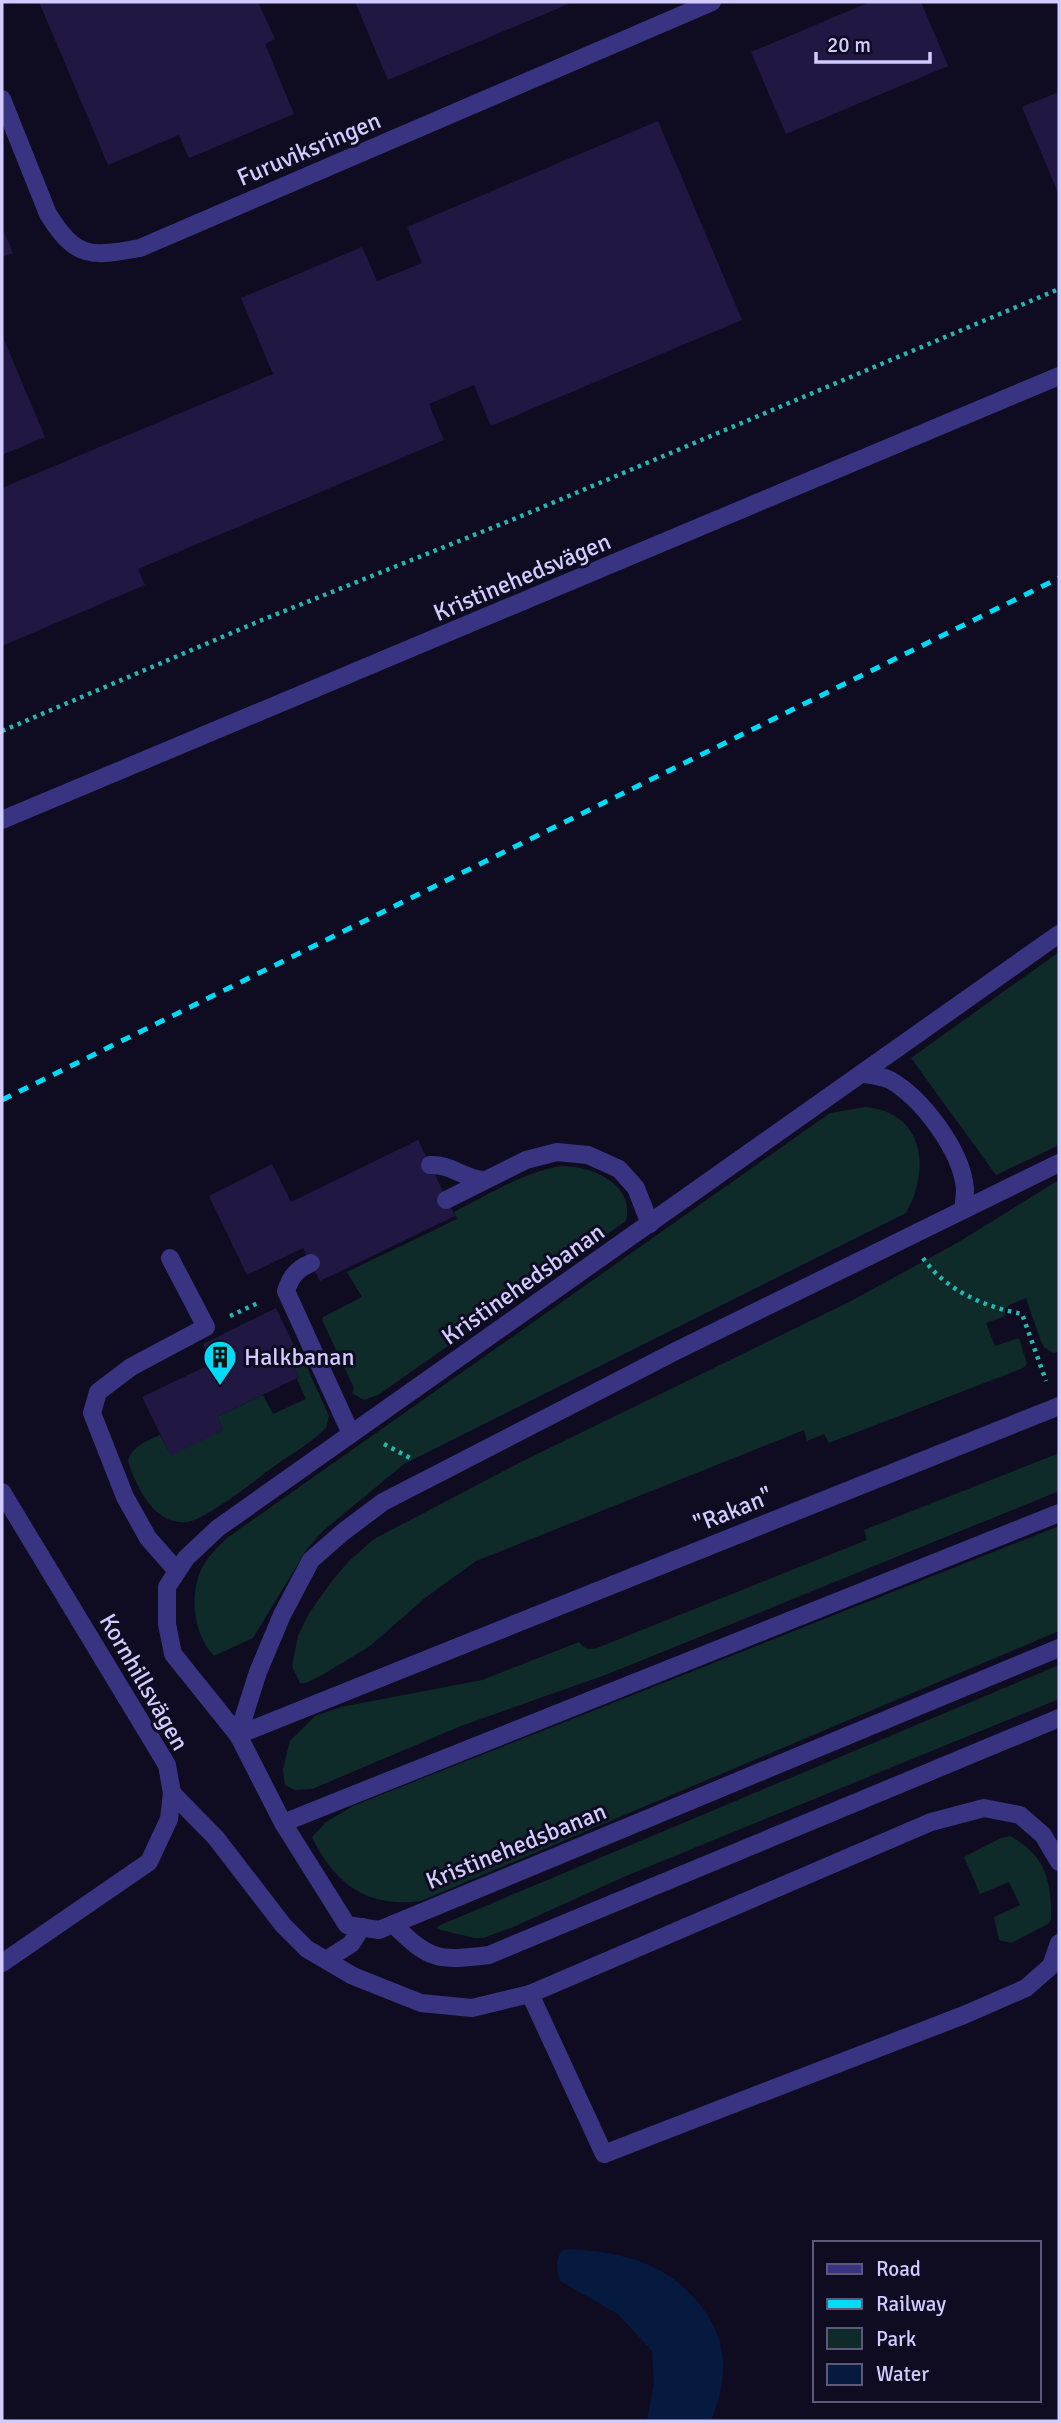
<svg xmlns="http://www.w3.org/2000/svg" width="1061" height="2423" font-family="Signika,sans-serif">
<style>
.green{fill:#0e2b2a}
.water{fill:#061a3f}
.building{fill:#201742}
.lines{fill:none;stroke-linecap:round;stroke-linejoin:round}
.path{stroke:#27b7b0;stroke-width:4.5;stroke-dasharray:3.5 5;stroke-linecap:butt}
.minor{stroke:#383482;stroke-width:18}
.rail{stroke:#00dbf6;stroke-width:5;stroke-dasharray:10 9;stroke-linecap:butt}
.labels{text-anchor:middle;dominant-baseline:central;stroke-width:6;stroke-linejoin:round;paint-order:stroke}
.street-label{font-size:24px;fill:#d2cbff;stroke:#0f0c21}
.poi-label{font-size:24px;fill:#d2cbff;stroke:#0f0c21;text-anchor:start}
</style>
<rect width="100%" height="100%" fill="#0f0c21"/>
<g class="green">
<path d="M 1059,952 L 1059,1145 L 996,1175 L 911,1058 Z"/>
<path d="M 865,1107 C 924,1112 931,1169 906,1213 L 404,1464 L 324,1530 L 307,1549 L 253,1638 L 214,1656 C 193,1634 189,1594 202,1568 C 208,1556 218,1547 227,1538 L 830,1113 Z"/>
<path d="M 562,1166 C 591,1166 635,1183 626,1221 L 378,1395 L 364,1400 L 352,1393 L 354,1388 L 322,1320 L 323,1317 L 362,1297 L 347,1272 L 457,1219 L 454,1212 C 488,1195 523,1172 562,1166 Z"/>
<path d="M 1059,1180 L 1059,1352 L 1053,1353 L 1044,1347 L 1040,1339 L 1026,1298 L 1011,1304 L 1005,1309 L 1005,1316 L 986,1323 L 995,1346 L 1019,1338 L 1027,1364 L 1023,1368 L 829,1443 L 824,1434 L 807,1441 L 804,1430 L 476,1561 L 425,1598 L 370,1646 L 324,1674 L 306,1683 L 300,1683 L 292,1666 L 298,1636 L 308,1615 L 331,1582 L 349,1561 L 374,1539 L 521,1462 L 851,1301 L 957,1243 Z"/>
<path d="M 297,1345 L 329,1416 L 326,1428 C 310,1444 288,1456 269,1470 C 252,1483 206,1519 187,1522 C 154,1526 136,1486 128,1461 C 132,1446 147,1441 160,1435 L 171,1455 L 223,1430 L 217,1417 L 263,1395 L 273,1414 L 306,1399 L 297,1379 L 299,1377 L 286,1351 Z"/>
<path d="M 1059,1453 L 1059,1491 L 608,1674 L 461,1726 L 312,1789 L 295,1790 L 285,1785 L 283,1769 L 290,1741 L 315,1716 L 341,1707 L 482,1680 L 579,1642 C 584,1649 588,1650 597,1648 L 867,1540 L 864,1530 Z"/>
<path d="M 1059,1526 L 1059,1631 L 421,1901 C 368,1908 335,1885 312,1837 L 326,1822 L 353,1806 Z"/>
<path d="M 1059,1665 L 1059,1699 L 628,1875 L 511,1928 L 483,1938 L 474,1938 L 437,1929 L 438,1926 Z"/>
<path d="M 1010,1836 C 1046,1855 1052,1882 1051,1920 L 1048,1924 L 1011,1943 L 999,1940 L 994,1917 L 1020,1905 L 1009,1882 L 980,1894 L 964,1857 L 1001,1838 Z"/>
</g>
<path class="water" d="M 570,2249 C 596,2251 625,2254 649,2265 C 688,2282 725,2324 723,2369 C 723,2386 717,2405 711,2421 L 647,2421 L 654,2383 L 652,2351 L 618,2314 L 560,2281 C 556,2269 556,2262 561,2251 Z"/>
<g class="building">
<path d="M 39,2 L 258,2 L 275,39 L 265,44 L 294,114 L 189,158 L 179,135 L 108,165 Z"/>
<path d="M 355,2 L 573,2 L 388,80 Z"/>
<path d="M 870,2 L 921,2 L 948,66 L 786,134 L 751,52 Z"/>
<path d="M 1059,92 L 1059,195 L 1022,107 Z"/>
<path d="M 658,121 L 742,320 L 491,426 L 474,385 L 429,404 L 444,440 L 138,569 L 145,585 L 2,646 L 2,488 L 273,374 L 241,298 L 362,247 L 377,281 L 422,263 L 407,227 Z"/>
<path d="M 2,227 L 13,253 L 2,257 Z"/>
<path d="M 2,335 L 45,437 L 2,455 Z"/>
<path d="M 418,1140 L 455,1216 L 320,1281 L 303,1248 L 247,1275 L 209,1196 L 272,1164 L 291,1202 Z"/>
<path d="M 276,1308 L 294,1346 L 285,1350 L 299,1377 L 217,1417 L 223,1430 L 171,1456 L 142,1397 L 213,1363 L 203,1344 Z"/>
</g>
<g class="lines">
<g class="path">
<path d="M 2,731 L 262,620 L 519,517 L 1059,289"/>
<path d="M 923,1258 C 945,1290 985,1307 1022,1314 L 1046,1381"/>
<path d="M 230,1316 L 260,1302"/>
<path d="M 384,1444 L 410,1458"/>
</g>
<g class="minor">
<path d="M 2,99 L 48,214 C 76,259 91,257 140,248 L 712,2"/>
<path d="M 2,820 L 1059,376"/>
<path d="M 1059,934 L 218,1528 L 186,1558 L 167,1587 L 167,1624 L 173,1654 L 238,1735 L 258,1672 L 282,1615 L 311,1560 L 343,1532 L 383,1502 L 674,1352 L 1059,1163"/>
<path d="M 864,1074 C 872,1075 882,1076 890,1080 C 922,1098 962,1151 965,1189 C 965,1196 964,1203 963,1210"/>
<path d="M 430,1165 C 450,1164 463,1178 483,1180"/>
<path d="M 446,1200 L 526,1160 L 557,1152 L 588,1155 L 619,1169 L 636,1188 L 650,1224"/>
<path d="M 170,1258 L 206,1327 L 131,1367 L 98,1392 L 92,1413 L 125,1497 L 148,1538 L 177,1571"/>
<path d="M 311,1263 C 297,1269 291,1276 286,1291 L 351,1434"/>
<path d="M 1059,1406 L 238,1735 L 283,1823 L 347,1925 L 379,1930 L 1059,1648"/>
<path d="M 2,1492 L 167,1765 L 172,1793 L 169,1819 L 149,1862 L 2,1963"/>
<path d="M 172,1793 L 216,1838 L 283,1925 L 307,1949 L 353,1976 L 421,2003 L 472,2008 L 530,1994 L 931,1822 L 984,1808 L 1020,1815 L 1043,1835 L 1059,1862"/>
<path d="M 283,1823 L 1059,1513"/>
<path d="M 393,1924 C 430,1961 438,1961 489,1955 L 1059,1718"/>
<path d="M 326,1960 L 351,1944 L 362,1927"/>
<path d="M 530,1994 L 604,2154 L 964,2015 L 1026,1988 L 1051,1966 L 1059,1943"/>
</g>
<path class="rail" d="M 2,1100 L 1059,578"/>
</g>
<defs>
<symbol id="building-pin" viewBox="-11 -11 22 30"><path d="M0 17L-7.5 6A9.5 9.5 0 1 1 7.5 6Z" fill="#00dbf6" stroke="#0f0c21"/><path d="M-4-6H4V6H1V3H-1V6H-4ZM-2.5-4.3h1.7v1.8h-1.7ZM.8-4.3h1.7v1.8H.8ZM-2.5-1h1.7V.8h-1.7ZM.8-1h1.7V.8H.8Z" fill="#111"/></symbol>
</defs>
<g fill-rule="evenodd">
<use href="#building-pin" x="201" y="1338" width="38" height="52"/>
</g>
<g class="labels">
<g class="street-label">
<text transform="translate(309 149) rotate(-23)">Furuviksringen</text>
<text transform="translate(522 577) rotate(-23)">Kristinehedsvägen</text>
<text transform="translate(523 1284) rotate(-35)">Kristinehedsbanan</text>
<text transform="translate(733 1510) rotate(-22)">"Rakan"</text>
<text transform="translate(144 1682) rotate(60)">Kornhillsvägen</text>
<text transform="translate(516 1846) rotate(-22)">Kristinehedsbanan</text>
</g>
<g class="poi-label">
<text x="244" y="1357">Halkbanan</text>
</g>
</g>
<rect width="1061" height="2423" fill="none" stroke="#d2cbff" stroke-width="7"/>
<rect x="813" y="2241" width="228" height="161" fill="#0f0c21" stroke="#5d587a" stroke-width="2"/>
<rect x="827" y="2264" width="35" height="10" fill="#383482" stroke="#5d587a" stroke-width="2"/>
<text x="876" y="2276" font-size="21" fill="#d2cbff">Road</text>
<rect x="827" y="2299" width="35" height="10" fill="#00dbf6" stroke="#5d587a" stroke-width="2"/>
<text x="876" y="2311" font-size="21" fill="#d2cbff">Railway</text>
<rect x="827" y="2328" width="35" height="21" fill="#0e2b2a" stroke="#5d587a" stroke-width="2"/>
<text x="876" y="2346" font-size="21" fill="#d2cbff">Park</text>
<rect x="827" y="2364" width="35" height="21" fill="#061a3f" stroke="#5d587a" stroke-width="2"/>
<text x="876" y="2381" font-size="21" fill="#d2cbff">Water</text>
<path d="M816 52v10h114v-10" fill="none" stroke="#d2cbff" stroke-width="3.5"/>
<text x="827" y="52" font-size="21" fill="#d2cbff" stroke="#0f0c21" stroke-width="5" paint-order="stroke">20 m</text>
</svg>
